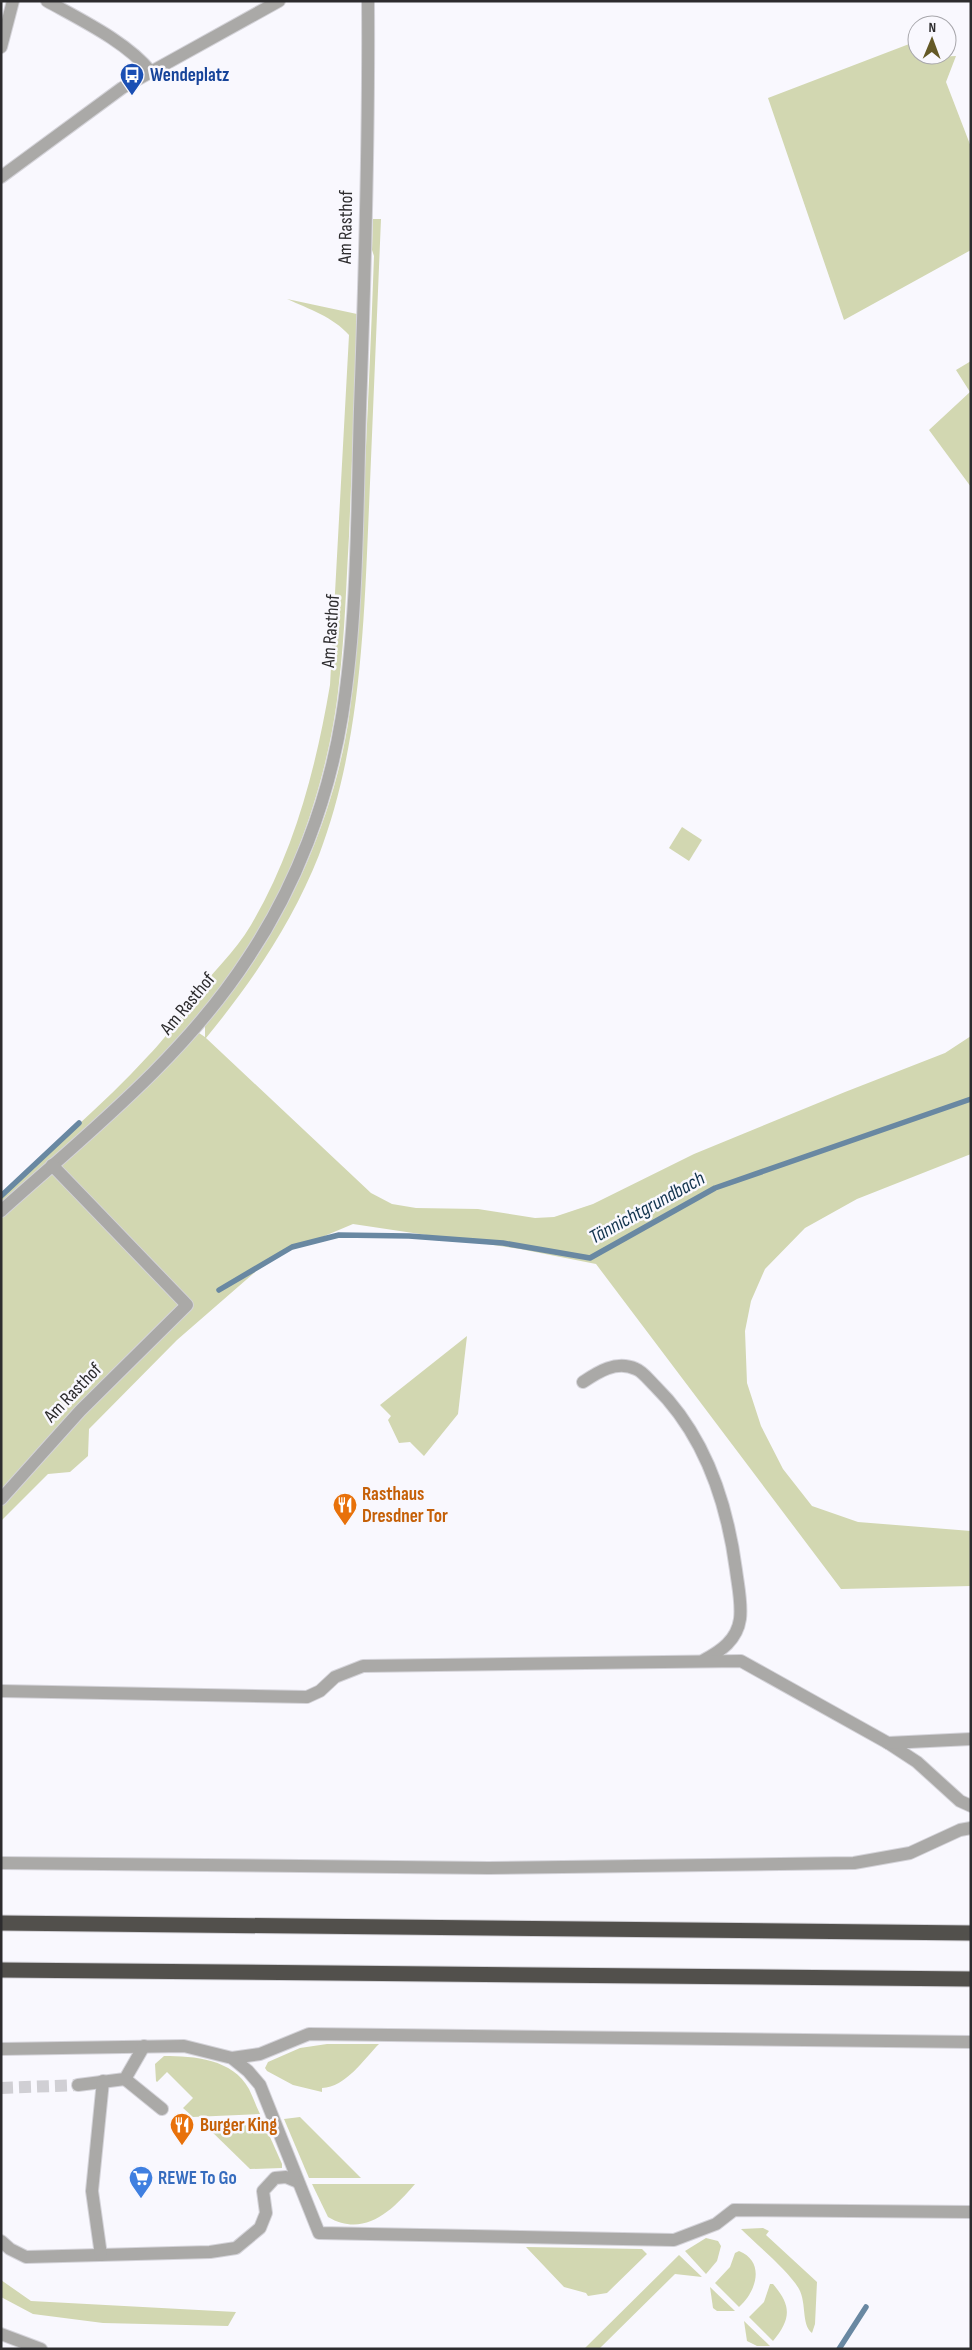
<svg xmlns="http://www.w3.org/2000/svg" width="972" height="2350" font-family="'Sofia Sans Condensed',sans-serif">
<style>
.green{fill:#d2d7b1}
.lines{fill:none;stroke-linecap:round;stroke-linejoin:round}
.stream{stroke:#6988a2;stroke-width:5.5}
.minor-tunnel{stroke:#d0cfd4;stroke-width:12;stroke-dasharray:12 6;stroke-linecap:butt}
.minor-casing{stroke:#d4d3d9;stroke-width:14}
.highway-casing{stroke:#d4d3d9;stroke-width:17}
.minor{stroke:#aaa9a7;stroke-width:12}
.highway{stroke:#52504c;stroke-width:15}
.labels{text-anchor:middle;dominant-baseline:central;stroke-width:5;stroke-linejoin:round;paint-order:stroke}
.transit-label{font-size:19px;font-weight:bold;fill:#164399;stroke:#f9f8fe;text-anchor:start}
.street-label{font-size:19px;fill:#2d2c2e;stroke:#f9f8fe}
.food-label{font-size:19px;font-weight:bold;fill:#c56008;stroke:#f9f8fe;text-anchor:start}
.shop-label{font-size:19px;font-weight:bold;fill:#366cbe;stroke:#f9f8fe;text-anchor:start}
.water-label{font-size:20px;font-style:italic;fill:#11334d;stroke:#f9f8fe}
</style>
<rect width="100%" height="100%" fill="#f9f8fe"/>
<g class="green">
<path d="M 917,41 L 917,55 L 934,55 L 935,57 L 956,56 L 946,82 L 971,147 L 971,250 L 844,320 L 768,98 Z"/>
<path d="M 373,219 L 381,219 C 377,315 373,411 369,507 C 364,624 361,744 319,855 C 292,923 252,982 206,1038 L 371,1193 L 392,1204 L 416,1208 L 478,1209 L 535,1218 L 554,1217 L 593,1204 L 694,1154 L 845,1092 L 945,1053 L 971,1036 L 971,1154 L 857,1199 L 805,1228 L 765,1269 L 751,1301 L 745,1331 L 747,1383 L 761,1426 L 783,1469 L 812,1506 L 858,1522 L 971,1531 L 971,1586 L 841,1589 L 596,1264 L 520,1249 L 353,1224 L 270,1259 L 177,1340 L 89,1429 L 88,1456 L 70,1472 L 48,1474 L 1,1521 L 1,1194 C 51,1149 103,1105 148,1056 C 159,1045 170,1031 179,1018 C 183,1012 186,1004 191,999 C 211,974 235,952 251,925 C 294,852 316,768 330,685 L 349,335 C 333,317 309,309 287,299 L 357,314 C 355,388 352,462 349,536 C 346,585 345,634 339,683 C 331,764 301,858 260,929 C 240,963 215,996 190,1027 L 205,1037 L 205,1025 C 279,942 333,826 349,717 C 359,649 360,579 363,511 C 367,426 371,341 374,256 L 372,250 Z"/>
<path d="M 971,361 L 971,487 L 929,430 L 970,392 L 956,370 Z"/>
<path d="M 682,827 L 702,840 L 689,861 L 669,848 Z"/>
<path d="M 467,1336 L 458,1414 L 424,1456 L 410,1442 L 399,1443 L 388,1420 L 391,1416 L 380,1405 Z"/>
<path d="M 327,2044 L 379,2044 C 363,2060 346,2087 322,2088 L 322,2092 L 293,2085 L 267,2071 L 265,2068 L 268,2062 L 300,2048 Z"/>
<path d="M 164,2056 C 194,2056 233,2059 249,2089 C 253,2097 256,2106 260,2114 L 193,2117 L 183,2108 L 193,2098 L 167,2072 L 157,2082 L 156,2081 L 155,2064 Z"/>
<path d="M 300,2117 L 361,2178 L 309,2178 L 284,2119 Z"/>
<path d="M 262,2119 L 282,2164 L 282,2168 L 250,2169 L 205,2125 Z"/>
<path d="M 312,2184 L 415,2184 C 392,2211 364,2238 328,2217 Z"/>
<path d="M 763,2228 L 769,2231 L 766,2235 L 817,2282 L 815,2324 L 812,2333 C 801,2324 807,2304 799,2289 C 789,2271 757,2245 741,2229 Z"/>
<path d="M 706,2238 L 718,2241 L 721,2246 L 717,2261 L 706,2274 L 685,2251 Z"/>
<path d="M 526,2247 L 642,2249 L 647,2254 L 607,2293 L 588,2296 L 586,2293 L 564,2287 Z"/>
<path d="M 739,2251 C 766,2262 756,2292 739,2307 L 715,2283 L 730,2267 L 735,2253 Z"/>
<path d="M 679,2255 L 702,2277 L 675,2274 L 599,2349 L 584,2349 Z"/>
<path d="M 1,2280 L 31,2301 L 236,2312 L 228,2326 L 103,2323 L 33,2314 L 1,2297 Z"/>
<path d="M 770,2284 L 773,2284 C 792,2306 791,2319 773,2341 L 749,2317 L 764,2302 Z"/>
<path d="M 710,2287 L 735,2311 L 717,2311 L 713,2308 Z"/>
<path d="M 744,2321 L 770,2346 L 757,2346 L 747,2341 Z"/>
</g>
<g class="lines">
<g class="stream">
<path d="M 1,1196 L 79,1123"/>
<path d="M 219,1290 L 292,1247 L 339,1235 L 409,1236 L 503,1243 L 590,1258 L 715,1188 L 971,1099"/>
<path d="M 839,2349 L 866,2307"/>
</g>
<path class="minor-tunnel" d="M 1,2088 L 78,2085"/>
<defs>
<g id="minor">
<path d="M 47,1 C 81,20 127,42 151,72"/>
<path d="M 1,47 L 13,1"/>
<path d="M 1,177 L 122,88 L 279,1"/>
<path d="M 1,1211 C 88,1133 184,1057 248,958 C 296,886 328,802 342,716 C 358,617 357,510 360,409 C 365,274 369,137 368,1"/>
<path d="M 583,1382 C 598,1372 616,1360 636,1369 C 642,1371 650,1381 655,1386 C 705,1435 727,1502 736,1570 C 738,1586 742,1603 740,1619 C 737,1640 721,1651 704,1660"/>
<path d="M 1,1499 L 80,1411 L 187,1305 L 52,1165"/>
<path d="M 1,1691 L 307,1697 L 320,1691 L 335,1677 L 363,1666 L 741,1661 L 888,1743 L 917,1762 L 960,1801 L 971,1806"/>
<path d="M 888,1743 L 971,1739"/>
<path d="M 1,1863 L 489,1868 L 854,1863 L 910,1853 L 960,1830 L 971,1828"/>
<path d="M 1,2049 L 184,2046 L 232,2058 L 248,2071 L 260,2085 L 319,2233 L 674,2240 L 716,2224 L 734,2210 L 971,2212"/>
<path d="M 232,2058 L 260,2054 L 309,2034 L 971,2042"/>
<path d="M 125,2079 L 162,2109"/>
<path d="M 78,2085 L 125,2079 L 144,2046"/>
<path d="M 1,2241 L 10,2249 L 26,2257 L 210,2252 L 236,2248 L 260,2228 L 266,2213 L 263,2191 L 275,2178 L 286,2177 L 298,2182"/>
<path d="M 101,2255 L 92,2191 L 103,2081"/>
<path d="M 1,2334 L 41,2349"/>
</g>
<g id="highway">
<path d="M 1,1923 L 971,1933"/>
<path d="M 1,1970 L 971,1979"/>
</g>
</defs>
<use href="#minor" class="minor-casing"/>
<use href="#highway" class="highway-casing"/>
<use href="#minor" class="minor"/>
<use href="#highway" class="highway"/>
</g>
<defs>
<symbol id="bus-pin" viewBox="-11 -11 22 30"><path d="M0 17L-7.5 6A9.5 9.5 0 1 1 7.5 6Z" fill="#1a4fb4" stroke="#f9f8fe"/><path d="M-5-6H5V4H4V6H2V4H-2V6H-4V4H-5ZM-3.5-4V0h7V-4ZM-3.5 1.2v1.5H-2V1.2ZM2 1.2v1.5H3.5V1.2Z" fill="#fff"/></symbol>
<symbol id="restaurant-pin" viewBox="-11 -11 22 30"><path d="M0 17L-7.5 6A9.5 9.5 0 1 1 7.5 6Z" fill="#e8710a" stroke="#f9f8fe"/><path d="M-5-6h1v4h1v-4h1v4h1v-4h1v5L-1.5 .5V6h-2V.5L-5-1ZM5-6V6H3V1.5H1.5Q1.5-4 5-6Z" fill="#fff"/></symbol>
<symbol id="supermarket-pin" viewBox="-11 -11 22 30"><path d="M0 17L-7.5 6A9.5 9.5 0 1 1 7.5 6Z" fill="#3f7fe0" stroke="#f9f8fe"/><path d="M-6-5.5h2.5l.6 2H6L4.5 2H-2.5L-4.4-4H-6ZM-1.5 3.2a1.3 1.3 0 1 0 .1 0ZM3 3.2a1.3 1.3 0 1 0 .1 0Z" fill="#fff"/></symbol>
</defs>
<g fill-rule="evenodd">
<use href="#bus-pin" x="118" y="61" width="28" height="38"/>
<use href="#restaurant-pin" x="331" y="1491" width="28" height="38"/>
<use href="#restaurant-pin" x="168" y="2111" width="28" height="38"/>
<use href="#supermarket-pin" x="127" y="2164" width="28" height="38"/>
</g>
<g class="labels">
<g class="transit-label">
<text x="150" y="75">Wendeplatz</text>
</g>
<g class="street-label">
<text transform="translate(346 227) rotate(-89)">Am Rasthof</text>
<text transform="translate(331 631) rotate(-86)">Am Rasthof</text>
<text transform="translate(188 1004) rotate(-50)">Am Rasthof</text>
<text transform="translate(73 1393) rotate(-46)">Am Rasthof</text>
</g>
<g class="food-label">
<text x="362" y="1494">Rasthaus<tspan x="362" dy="22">Dresdner Tor</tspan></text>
<text x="200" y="2125">Burger King</text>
</g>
<g class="shop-label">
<text x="158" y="2178">REWE To Go</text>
</g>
<g class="water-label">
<text transform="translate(647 1208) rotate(-29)">Tännichtgrundbach</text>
</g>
</g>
<rect width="972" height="2350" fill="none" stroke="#2d2c2e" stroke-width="5"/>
<g transform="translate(932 40) rotate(1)"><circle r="24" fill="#f9f8fe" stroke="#a7a6ab"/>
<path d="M0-4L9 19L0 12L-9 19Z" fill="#645926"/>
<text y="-8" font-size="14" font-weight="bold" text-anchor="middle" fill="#2d2c2e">N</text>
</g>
</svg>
